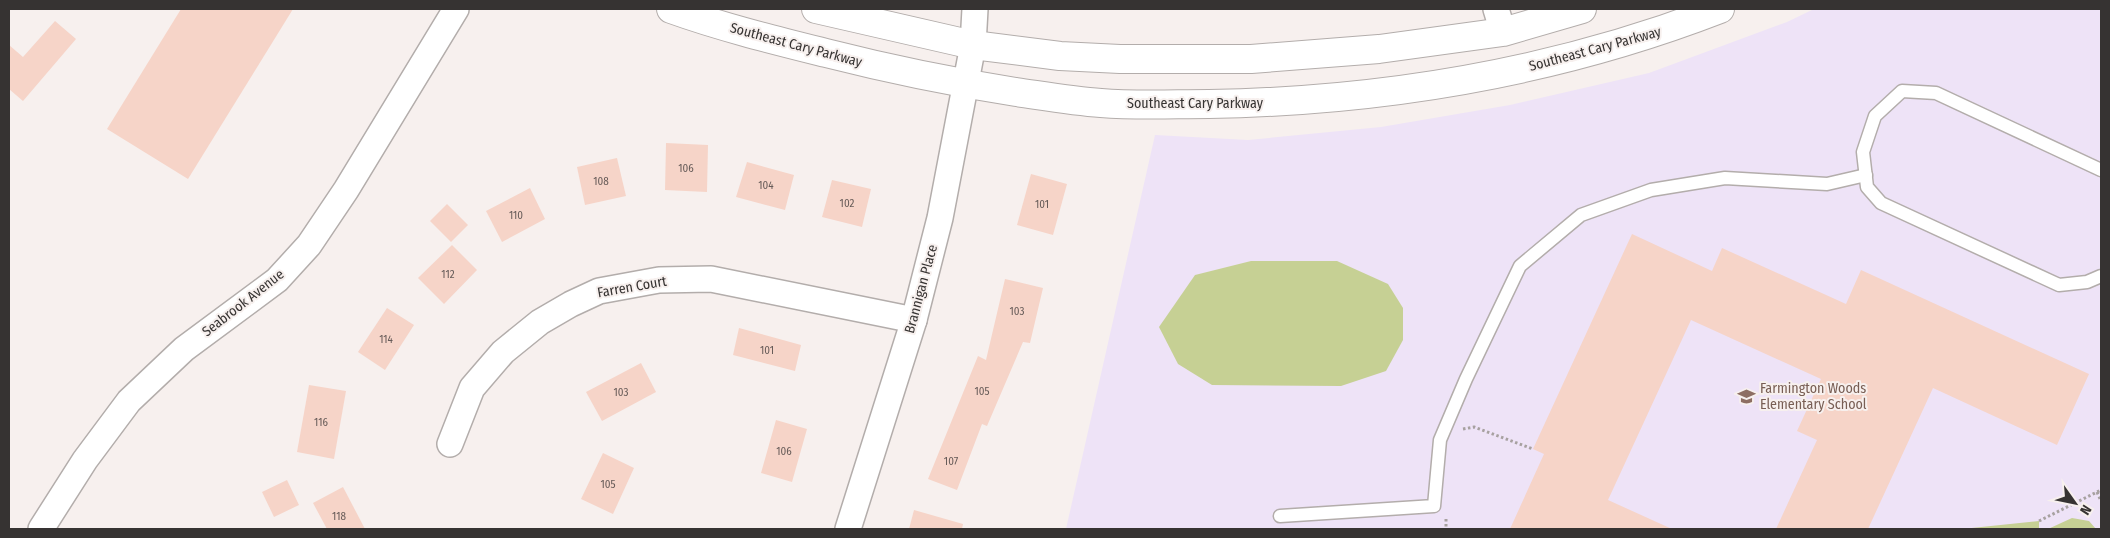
<svg xmlns="http://www.w3.org/2000/svg" width="2110" height="538" font-family="'Fira Sans Condensed',sans-serif">
<style>
.education{fill:#eee3f7}
.green{fill:#c6d094}
.building{fill:#f6d4c8}
.lines{fill:none;stroke-linecap:round;stroke-linejoin:round}
.lane-casing{stroke:#b3adab;stroke-width:15}
.street-casing{stroke:#b3adab;stroke-width:28}
.primary-casing{stroke:#b3adab;stroke-width:30}
.path{stroke:#a7a1a0;stroke-width:3;stroke-dasharray:2.5 2.5;stroke-linecap:butt}
.lane{stroke:#fff;stroke-width:12}
.street{stroke:#fff;stroke-width:25}
.primary{stroke:#fff;stroke-width:28}
.labels{text-anchor:middle;dominant-baseline:central;stroke-width:4;stroke-linejoin:round;paint-order:stroke}
.number-label{font-size:11px;fill:#665b58}
.street-label{font-size:14px;fill:#363332;stroke:#f7f0ee}
.education-label{font-size:14px;fill:#785e54;stroke:#f7f0ee;text-anchor:start}
</style>
<rect width="100%" height="100%" fill="#f7f0ee"/>
<path class="education" d="M 1814,9 L 2101,9 L 2101,529 L 1066,529 L 1155,135 L 1248,140 L 1381,127 L 1510,105 L 1649,73 L 1787,22 Z"/>
<g class="green">
<path d="M 1251,261 L 1337,261 L 1388,284 L 1403,308 L 1403,340 L 1386,371 L 1341,386 L 1212,385 L 1178,364 L 1159,327 L 1195,275 Z"/>
<path d="M 2072,518 L 2089,521 L 2096,529 L 2048,529 Z"/>
<path d="M 2039,521 L 2039,529 L 1962,529 Z"/>
</g>
<g class="building">
<path d="M 181,9 L 293,9 L 188,179 L 107,129 Z"/>
<path d="M 55,21 L 76,39 L 23,101 L 9,89 L 9,45 L 23,57 Z"/>
<path d="M 666,143 L 708,145 L 707,192 L 665,190 Z"/>
<path d="M 617,158 L 626,196 L 585,205 L 577,167 Z"/>
<path d="M 747,162 L 794,175 L 785,210 L 736,197 Z"/>
<path d="M 1031,174 L 1067,184 L 1053,235 L 1017,225 Z"/>
<path d="M 832,180 L 871,189 L 862,227 L 822,217 Z"/>
<path d="M 530,188 L 545,219 L 502,242 L 486,211 Z"/>
<path d="M 447,204 L 468,225 L 451,242 L 430,221 Z"/>
<path d="M 1632,234 L 1712,271 L 1722,248 L 1846,304 L 1861,270 L 2089,374 L 2057,445 L 1933,388 L 1868,529 L 1776,529 L 1817,440 L 1797,431 L 1821,379 L 1691,320 L 1608,500 L 1672,529 L 1510,529 L 1544,454 L 1533,449 Z"/>
<path d="M 452,245 L 477,270 L 444,304 L 418,278 Z"/>
<path d="M 1005,279 L 1043,288 L 1030,343 L 1023,342 L 987,426 L 982,424 L 957,490 L 928,479 L 978,356 L 986,360 Z"/>
<path d="M 387,308 L 414,325 L 385,370 L 358,352 Z"/>
<path d="M 739,328 L 801,345 L 795,371 L 733,355 Z"/>
<path d="M 641,363 L 656,392 L 602,421 L 586,392 Z"/>
<path d="M 309,385 L 346,391 L 334,459 L 297,452 Z"/>
<path d="M 776,420 L 807,429 L 792,482 L 761,473 Z"/>
<path d="M 603,453 L 634,468 L 613,514 L 581,499 Z"/>
<path d="M 287,480 L 299,505 L 274,517 L 262,492 Z"/>
<path d="M 343,487 L 365,529 L 327,529 L 313,503 Z"/>
<path d="M 914,510 L 963,524 L 962,529 L 909,529 Z"/>
</g>
<g class="lines">
<defs>
<g id="lane">
<path d="M 2101,170 L 1936,93 L 1902,91 L 1875,116 L 1863,152 L 1867,187 L 1881,203 L 2059,285 L 2087,282 L 2101,276"/>
<path d="M 1280,516 L 1434,506 L 1440,440 L 1466,379 L 1520,266 L 1581,215 L 1651,190 L 1725,178 L 1827,184 L 1866,175"/>
</g>
<g id="street">
<path d="M 1496,9 L 1503,32"/>
<path d="M 450,444 L 472,388 L 503,352 L 540,322 L 571,304 L 599,291 L 659,280 L 711,279 L 914,320"/>
<path d="M 41,529 L 85,460 L 129,401 L 184,349 L 277,280 L 309,245 L 346,190 L 456,9"/>
<path d="M 848,529 L 914,320 L 940,218 L 973,45 L 975,9"/>
</g>
<g id="primary">
<path d="M 671,9 C 721,27 774,40 826,53 C 889,69 952,82 1016,92 C 1044,96 1073,101 1101,103 C 1137,106 1173,104 1209,104 C 1384,101 1557,72 1720,9"/>
<path d="M 816,9 L 973,45 L 1060,56 L 1120,59 L 1251,59 L 1379,49 L 1503,32 L 1582,9"/>
</g>
</defs>
<use href="#lane" class="lane-casing"/>
<use href="#street" class="street-casing"/>
<use href="#primary" class="primary-casing"/>
<g class="path">
<path d="M 1463,429 L 1474,427 L 1533,449"/>
<path d="M 2097,492 L 2101,501"/>
<path d="M 1446,519 L 1446,529"/>
<path d="M 2039,521 L 2101,490"/>
</g>
<use href="#lane" class="lane"/>
<use href="#street" class="street"/>
<use href="#primary" class="primary"/>
</g>
<defs>
<symbol id="school-bare" viewBox="-9 -9 18 18"><path d="M0-5L7-2L0 1L-7-2ZM-4 1L0 2.5L4 1V4Q0 6-4 4Z" fill="#8d6e63" stroke="#f7f0ee" stroke-width="2.5" paint-order="stroke"/></symbol>
</defs>
<g fill-rule="evenodd">
<use href="#school-bare" x="1734" y="384" width="25" height="25"/>
</g>
<g class="labels">
<g class="number-label">
<text x="686" y="168">106</text>
<text x="601" y="181">108</text>
<text x="766" y="185">104</text>
<text x="847" y="203">102</text>
<text x="1042" y="204">101</text>
<text x="516" y="215">110</text>
<text x="448" y="274">112</text>
<text x="1017" y="311">103</text>
<text x="386" y="339">114</text>
<text x="767" y="350">101</text>
<text x="982" y="391">105</text>
<text x="621" y="392">103</text>
<text x="321" y="422">116</text>
<text x="784" y="451">106</text>
<text x="951" y="461">107</text>
<text x="608" y="484">105</text>
<text x="339" y="516">118</text>
</g>
<g class="street-label">
<text transform="translate(796 45) rotate(15)">Southeast Cary Parkway</text>
<text transform="translate(1595 49) rotate(-15)">Southeast Cary Parkway</text>
<text x="1195" y="103">Southeast Cary Parkway</text>
<text transform="translate(632 287) rotate(-10)">Farren Court</text>
<text transform="translate(921 289) rotate(-75)">Brannigan Place</text>
<text transform="translate(243 303) rotate(-38)">Seabrook Avenue</text>
</g>
<g class="education-label">
<text x="1760" y="388">Farmington Woods<tspan x="1760" dy="16">Elementary School</tspan></text>
</g>
</g>
<rect width="2110" height="538" fill="none" stroke="#363332" stroke-width="20"/>
<g transform="translate(2075 503) rotate(123)" stroke="#f7f0ee" stroke-width="4" paint-order="stroke">
<path d="M0-4L9 19L0 12L-9 19Z" fill="#363332"/>
<text y="-8" font-size="14" font-weight="bold" text-anchor="middle" fill="#363332">N</text>
</g>
</svg>
